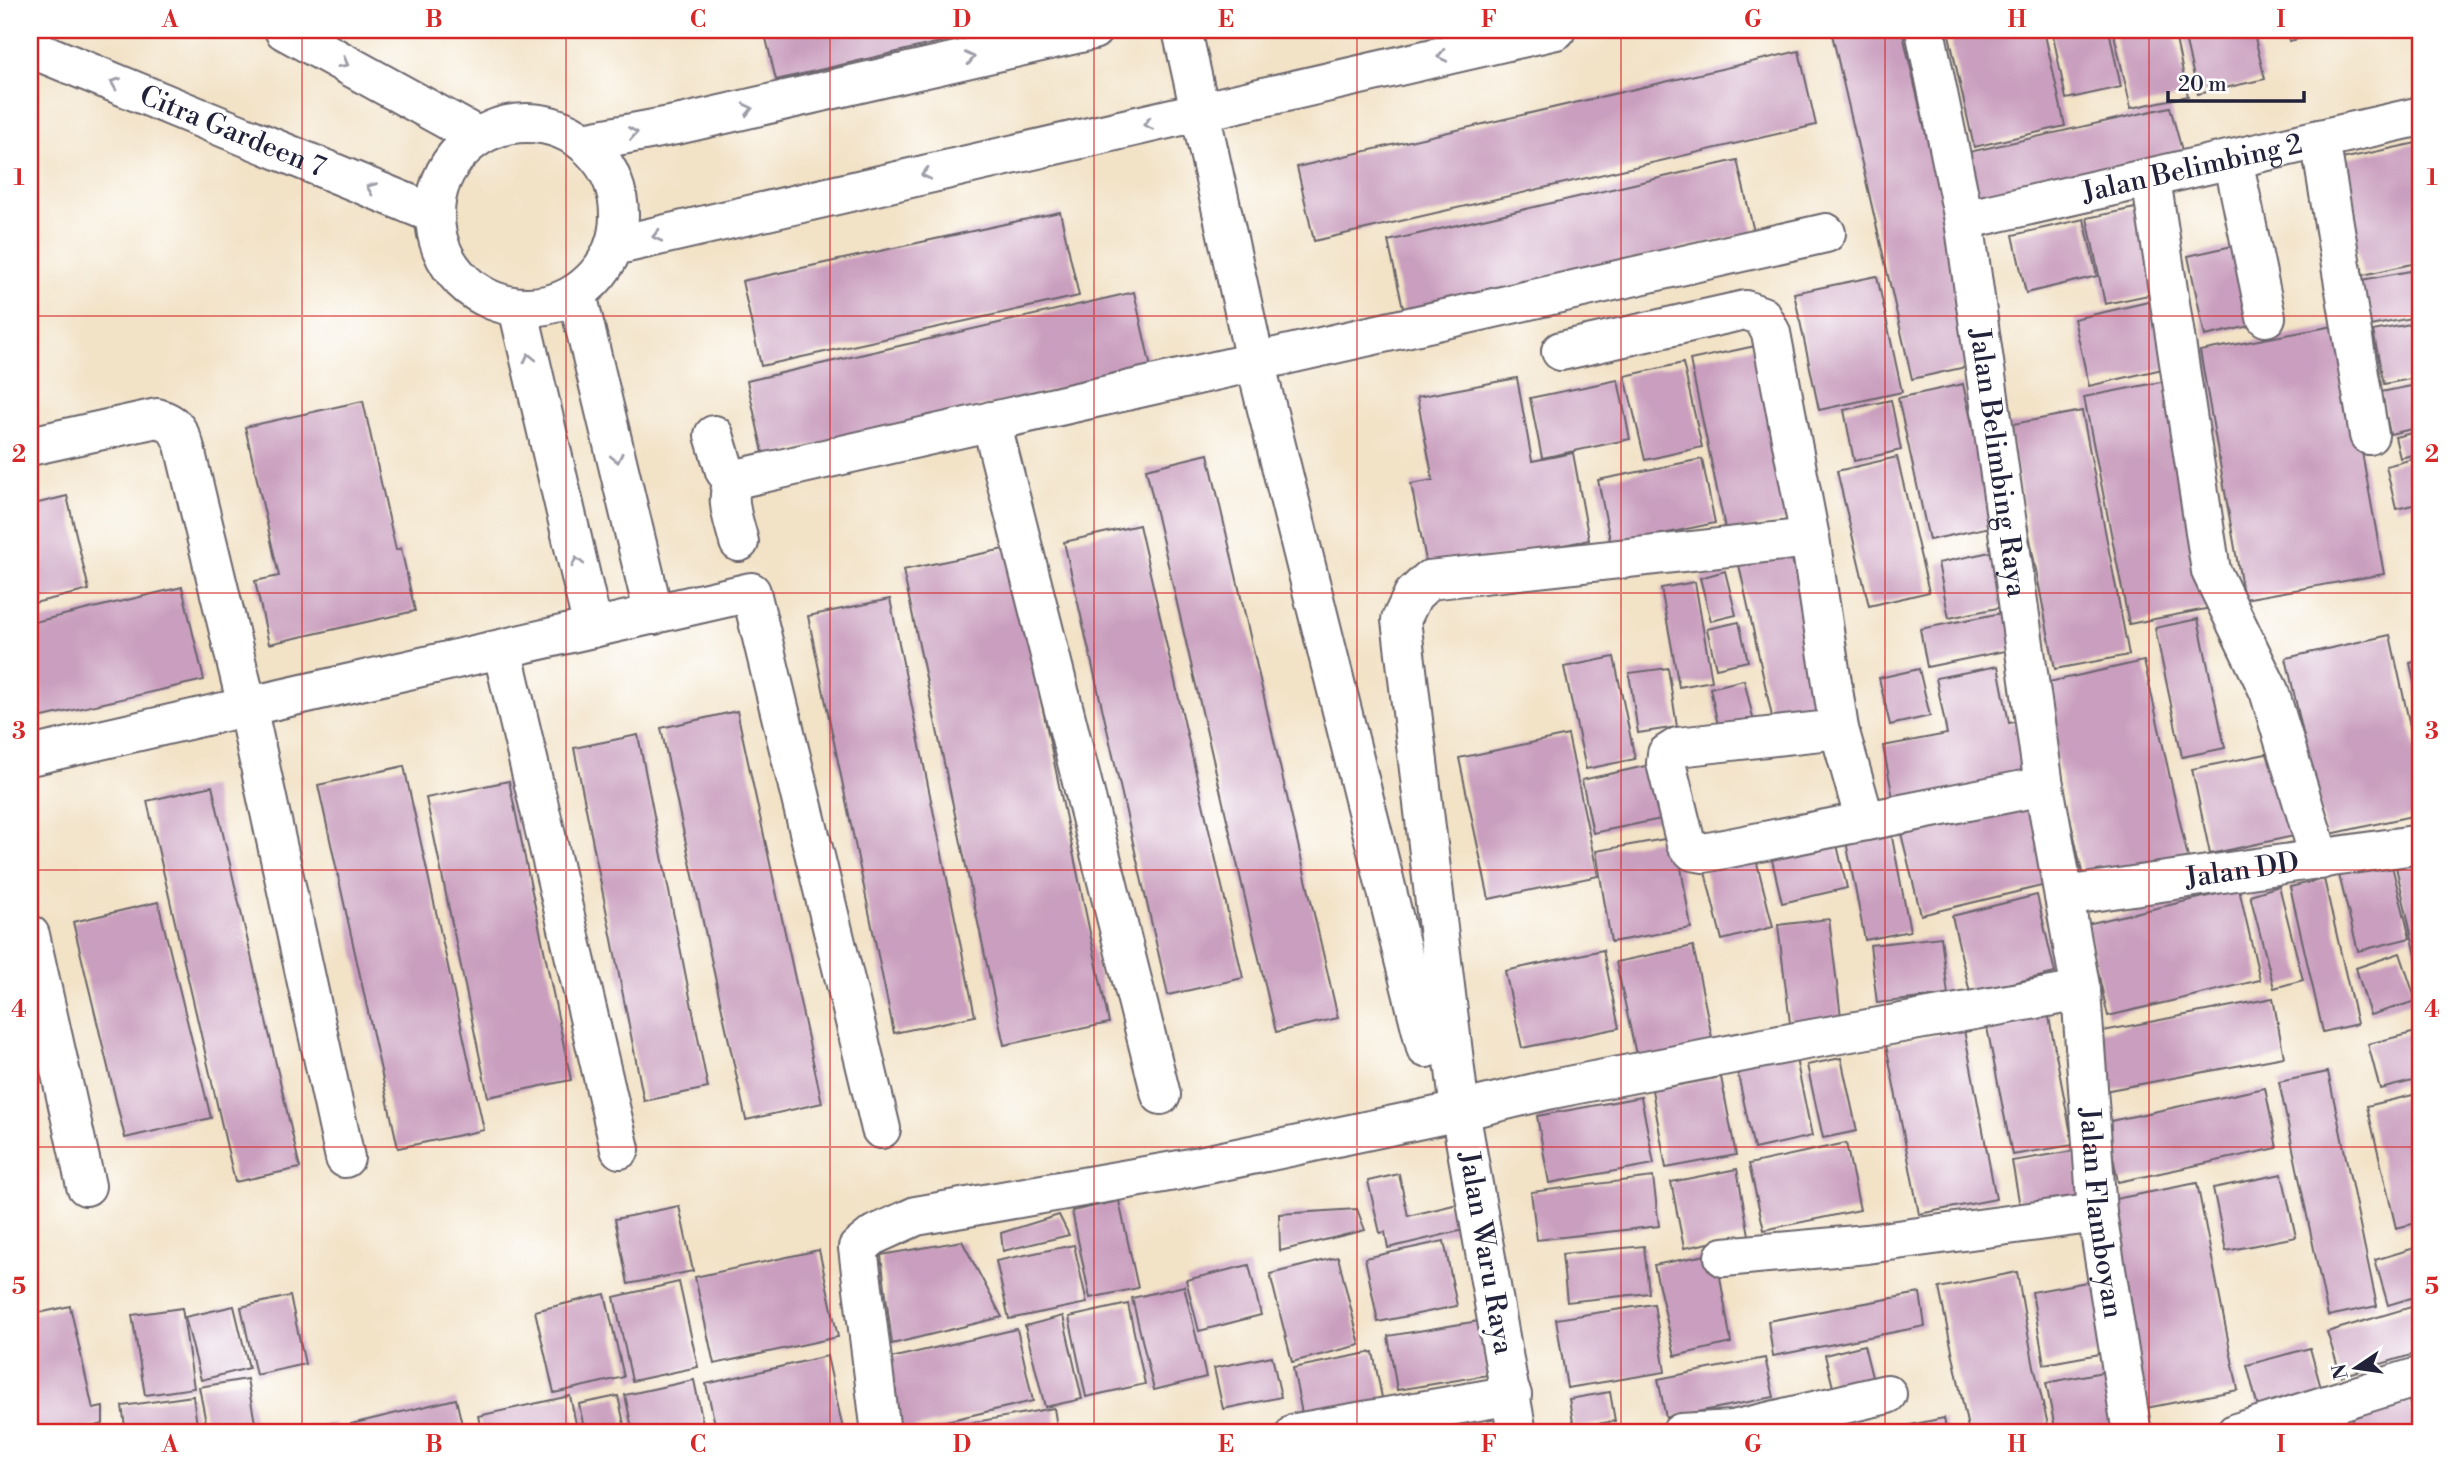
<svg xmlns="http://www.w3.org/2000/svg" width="2451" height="1463" font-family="'Libre Bodoni',serif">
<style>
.building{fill:#c99ebe}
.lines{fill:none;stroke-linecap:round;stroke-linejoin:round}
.minor-casing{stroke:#6b656c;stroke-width:42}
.minor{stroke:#fff;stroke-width:38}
.oneway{stroke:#9c9ca7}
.grid{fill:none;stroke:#d62828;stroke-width:2;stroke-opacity:0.55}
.labels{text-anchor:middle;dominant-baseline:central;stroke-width:7;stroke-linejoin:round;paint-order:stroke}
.street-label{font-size:28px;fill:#22223b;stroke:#fff}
.neatline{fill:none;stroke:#d62828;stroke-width:2.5}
.grid-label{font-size:23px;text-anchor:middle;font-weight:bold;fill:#d62828}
</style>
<rect width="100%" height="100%" fill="#fff"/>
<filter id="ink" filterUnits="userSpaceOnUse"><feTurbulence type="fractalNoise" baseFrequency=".0143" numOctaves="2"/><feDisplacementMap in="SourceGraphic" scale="14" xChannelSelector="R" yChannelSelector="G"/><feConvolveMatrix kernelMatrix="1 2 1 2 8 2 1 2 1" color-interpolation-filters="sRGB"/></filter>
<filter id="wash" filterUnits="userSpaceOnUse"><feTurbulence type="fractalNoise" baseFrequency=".00686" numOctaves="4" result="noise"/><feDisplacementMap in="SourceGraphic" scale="28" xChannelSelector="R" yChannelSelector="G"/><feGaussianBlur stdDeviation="1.57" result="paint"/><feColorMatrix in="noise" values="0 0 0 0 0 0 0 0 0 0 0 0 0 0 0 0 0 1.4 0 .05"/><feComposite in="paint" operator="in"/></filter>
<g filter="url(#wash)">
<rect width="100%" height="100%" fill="#f2e2c6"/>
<g id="blocks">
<g class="building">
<path d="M 764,30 L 988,30 L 988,31 L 776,80 Z"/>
<path d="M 1831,30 L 1902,30 L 1979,364 L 1912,379 Z"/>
<path d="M 1948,30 L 2044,30 L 2065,126 L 1974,147 Z"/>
<path d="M 2052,30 L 2109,30 L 2121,87 L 2066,99 Z"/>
<path d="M 2113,30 L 2174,30 L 2188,96 L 2131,108 Z"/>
<path d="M 2183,30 L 2253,30 L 2265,79 L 2198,94 Z"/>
<path d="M 2287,30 L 2336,30 L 2336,31 L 2289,41 Z"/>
<path d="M 1799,51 L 1816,125 L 1314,241 L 1297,167 Z"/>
<path d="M 2170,107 L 2186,165 L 1978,211 L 1965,153 Z"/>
<path d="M 2421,142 L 2421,262 L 2363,275 L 2337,160 Z"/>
<path d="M 1737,160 L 1754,232 L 1404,312 L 1388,241 Z"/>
<path d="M 2145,206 L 2163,292 L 2105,304 L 2087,218 Z"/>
<path d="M 1060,212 L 1079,296 L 761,366 L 742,281 Z"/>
<path d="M 2084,219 L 2097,276 L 2026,293 L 2013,235 Z"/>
<path d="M 2237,245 L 2254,325 L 2205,336 L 2188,256 Z"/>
<path d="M 2421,269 L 2421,316 L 2360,328 L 2351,282 Z"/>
<path d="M 1877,276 L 1902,392 L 1819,410 L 1794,293 Z"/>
<path d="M 1134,292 L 1151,368 L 764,457 L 747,381 Z"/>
<path d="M 2157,300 L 2171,367 L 2089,386 L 2074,319 Z"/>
<path d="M 2421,322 L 2421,377 L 2384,384 L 2373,331 Z"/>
<path d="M 2339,325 L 2384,574 L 2244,599 L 2200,351 Z"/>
<path d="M 1760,345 L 1797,518 L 1726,533 L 1690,360 Z"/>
<path d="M 1683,363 L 1702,447 L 1645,460 L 1625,376 Z"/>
<path d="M 1517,378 L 1532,461 L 1573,453 L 1589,540 L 1428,571 L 1411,484 L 1433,480 L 1417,397 Z"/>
<path d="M 1618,380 L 1630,439 L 1542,458 L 1530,398 Z"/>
<path d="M 2166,381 L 2211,608 L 2129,624 L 2084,397 Z"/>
<path d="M 1963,384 L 1995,526 L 1929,540 L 1898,398 Z"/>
<path d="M 2421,384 L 2421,427 L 2390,434 L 2381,392 Z"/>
<path d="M 1891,400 L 1901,450 L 1854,461 L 1844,410 Z"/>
<path d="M 363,401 L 396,550 L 401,548 L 415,611 L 269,644 L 255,581 L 279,576 L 245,427 Z"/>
<path d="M 2082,411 L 2129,655 L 2055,669 L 2008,425 Z"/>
<path d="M 2421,431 L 2421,453 L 2400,458 L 2395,437 Z"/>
<path d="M 1208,454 L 1338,1018 L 1276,1032 L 1146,469 Z"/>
<path d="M 1897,457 L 1929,592 L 1869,606 L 1837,471 Z"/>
<path d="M 2421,457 L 2421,503 L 2396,509 L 2386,466 Z"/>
<path d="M 1702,459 L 1715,523 L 1611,545 L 1598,480 Z"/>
<path d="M 67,496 L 89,590 L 30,604 L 30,505 Z"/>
<path d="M 1139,525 L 1243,978 L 1168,995 L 1064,542 Z"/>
<path d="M 1009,548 L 1109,1023 L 1004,1045 L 903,570 Z"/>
<path d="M 1995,551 L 2007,606 L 1949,618 L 1938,563 Z"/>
<path d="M 1791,554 L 1826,715 L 1774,726 L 1739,565 Z"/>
<path d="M 1725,571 L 1736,615 L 1711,621 L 1700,578 Z"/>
<path d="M 1695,582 L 1712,681 L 1679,687 L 1661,588 Z"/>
<path d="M 182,587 L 204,680 L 30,720 L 30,623 Z"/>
<path d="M 890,599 L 975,1016 L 894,1033 L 808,616 Z"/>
<path d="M 2012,611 L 2019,648 L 1927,667 L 1920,629 Z"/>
<path d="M 2198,619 L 2225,748 L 2182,757 L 2155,628 Z"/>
<path d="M 1739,622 L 1748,661 L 1716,668 L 1707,629 Z"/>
<path d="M 2390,635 L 2421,776 L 2421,814 L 2326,835 L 2286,658 Z"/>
<path d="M 1614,657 L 1635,759 L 1586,769 L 1564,667 Z"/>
<path d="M 2421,660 L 2421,711 L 2420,711 L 2410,663 Z"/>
<path d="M 2144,661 L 2188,858 L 2084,881 L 2040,684 Z"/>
<path d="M 1998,666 L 2009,723 L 2025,720 L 2035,775 L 1894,803 L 1883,746 L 1947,734 L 1936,678 Z"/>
<path d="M 1668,668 L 1677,727 L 1638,733 L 1629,673 Z"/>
<path d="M 1919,669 L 1930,716 L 1890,725 L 1879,678 Z"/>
<path d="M 1744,680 L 1754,722 L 1719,730 L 1710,688 Z"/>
<path d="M 737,711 L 822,1103 L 746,1120 L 661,728 Z"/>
<path d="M 638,735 L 708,1088 L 644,1101 L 574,748 Z"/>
<path d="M 1568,735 L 1598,876 L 1489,899 L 1459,758 Z"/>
<path d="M 2276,752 L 2294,836 L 2210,854 L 2192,769 Z"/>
<path d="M 1650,765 L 1661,819 L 1593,833 L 1582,780 Z"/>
<path d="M 404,766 L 484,1130 L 398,1148 L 318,785 Z"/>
<path d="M 509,781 L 571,1080 L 488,1097 L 426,798 Z"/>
<path d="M 212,786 L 300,1168 L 235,1182 L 147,801 Z"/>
<path d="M 2031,792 L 2054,883 L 1921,915 L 1899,825 Z"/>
<path d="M 1890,827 L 1910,931 L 1865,940 L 1845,836 Z"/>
<path d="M 1835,836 L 1847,888 L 1782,903 L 1770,851 Z"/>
<path d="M 1676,837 L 1691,928 L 1611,942 L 1596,851 Z"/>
<path d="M 1754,851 L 1773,927 L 1722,940 L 1703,864 Z"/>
<path d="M 2390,858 L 2410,938 L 2358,951 L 2338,871 Z"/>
<path d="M 2421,861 L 2421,973 L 2420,973 L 2396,867 Z"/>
<path d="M 2324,879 L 2357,1024 L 2323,1032 L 2290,887 Z"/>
<path d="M 2279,886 L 2303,980 L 2274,988 L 2250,895 Z"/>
<path d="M 2239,889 L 2260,980 L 2108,1016 L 2087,924 Z"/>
<path d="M 2037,895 L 2055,973 L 1970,993 L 1952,916 Z"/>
<path d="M 158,902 L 211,1118 L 125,1138 L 73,922 Z"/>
<path d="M 1829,919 L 1842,1025 L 1791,1031 L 1778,925 Z"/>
<path d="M 1941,937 L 1948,995 L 1877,1003 L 1870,945 Z"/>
<path d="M 1693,946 L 1714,1047 L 1638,1064 L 1616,962 Z"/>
<path d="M 1603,950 L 1619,1028 L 1522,1048 L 1505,971 Z"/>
<path d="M 2400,953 L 2416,1001 L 2370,1015 L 2356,968 Z"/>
<path d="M 2273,998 L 2284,1057 L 2104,1091 L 2093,1033 Z"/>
<path d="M 2048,1012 L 2073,1145 L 2012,1155 L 1986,1022 Z"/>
<path d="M 1964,1030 L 1996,1199 L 1919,1214 L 1886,1045 Z"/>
<path d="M 2420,1031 L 2421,1079 L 2380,1089 L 2368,1044 Z"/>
<path d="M 1794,1049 L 1812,1136 L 1754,1149 L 1735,1061 Z"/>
<path d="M 1841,1058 L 1857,1131 L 1823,1138 L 1807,1065 Z"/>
<path d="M 2328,1072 L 2377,1306 L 2328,1316 L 2279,1082 Z"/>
<path d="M 1721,1077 L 1736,1155 L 1666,1168 L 1652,1090 Z"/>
<path d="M 2265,1088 L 2277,1148 L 2118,1182 L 2106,1122 Z"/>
<path d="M 2421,1093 L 2421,1222 L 2396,1228 L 2367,1106 Z"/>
<path d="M 1641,1097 L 1654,1164 L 1549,1183 L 1537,1116 Z"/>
<path d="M 1846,1143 L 1860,1210 L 1764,1230 L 1749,1164 Z"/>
<path d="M 2074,1151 L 2082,1201 L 2021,1212 L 2012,1161 Z"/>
<path d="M 1737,1169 L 1749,1235 L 1684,1248 L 1671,1182 Z"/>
<path d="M 1399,1174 L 1408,1216 L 1462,1203 L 1468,1229 L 1388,1248 L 1385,1232 L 1380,1233 L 1368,1181 Z"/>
<path d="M 2282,1174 L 2296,1237 L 2226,1251 L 2213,1188 Z"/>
<path d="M 1653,1177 L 1659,1226 L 1537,1240 L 1531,1192 Z"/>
<path d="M 2197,1183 L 2238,1390 L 2141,1409 L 2100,1202 Z"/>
<path d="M 1119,1201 L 1138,1288 L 1090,1298 L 1072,1211 Z"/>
<path d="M 679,1206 L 693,1271 L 628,1284 L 615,1219 Z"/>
<path d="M 1357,1209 L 1365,1230 L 1280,1251 L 1279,1214 Z"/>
<path d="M 1059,1215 L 1069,1235 L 1003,1251 L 1001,1233 Z"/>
<path d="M 962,1241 L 1002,1317 L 892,1344 L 881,1255 Z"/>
<path d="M 1444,1241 L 1457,1306 L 1378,1322 L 1365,1258 Z"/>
<path d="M 1074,1245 L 1087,1303 L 1009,1319 L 996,1261 Z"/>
<path d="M 1644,1246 L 1649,1293 L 1567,1302 L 1562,1254 Z"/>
<path d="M 2421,1246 L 2421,1295 L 2388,1305 L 2375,1260 Z"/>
<path d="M 819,1250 L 838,1337 L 714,1364 L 695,1277 Z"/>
<path d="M 1716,1253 L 1731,1343 L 1675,1356 L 1654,1265 Z"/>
<path d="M 1338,1257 L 1360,1345 L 1292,1362 L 1270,1274 Z"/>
<path d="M 1249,1265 L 1261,1315 L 1199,1331 L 1186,1280 Z"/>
<path d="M 2017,1272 L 2033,1362 L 2050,1433 L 1969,1433 L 1939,1288 Z"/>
<path d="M 2098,1280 L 2111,1352 L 2044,1364 L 2032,1292 Z"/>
<path d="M 679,1282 L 698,1367 L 632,1381 L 614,1297 Z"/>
<path d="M 1184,1286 L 1206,1377 L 1154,1390 L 1132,1298 Z"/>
<path d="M 1920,1293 L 1925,1326 L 1773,1356 L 1768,1321 Z"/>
<path d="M 605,1294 L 624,1377 L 554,1393 L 535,1311 Z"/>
<path d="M 290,1296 L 305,1364 L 256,1375 L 241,1307 Z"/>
<path d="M 1128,1304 L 1145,1384 L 1086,1397 L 1069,1317 Z"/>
<path d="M 1654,1304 L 1665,1372 L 1567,1388 L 1556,1319 Z"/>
<path d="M 2421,1304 L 2421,1352 L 2341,1376 L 2327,1332 Z"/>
<path d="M 70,1306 L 93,1409 L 103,1407 L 103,1424 L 70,1433 L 30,1433 L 30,1315 Z"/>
<path d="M 234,1306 L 249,1368 L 201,1380 L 185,1317 Z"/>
<path d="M 182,1308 L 194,1388 L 145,1395 L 132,1315 Z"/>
<path d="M 1063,1316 L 1082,1399 L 1045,1407 L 1025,1326 Z"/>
<path d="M 1479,1321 L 1488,1375 L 1397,1390 L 1388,1336 Z"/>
<path d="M 1017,1329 L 1033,1401 L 899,1432 L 882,1360 Z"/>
<path d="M 1864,1345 L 1873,1381 L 1834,1391 L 1825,1355 Z"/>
<path d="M 2310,1348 L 2324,1399 L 2260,1416 L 2247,1365 Z"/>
<path d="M 1373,1352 L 1384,1408 L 1304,1424 L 1293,1368 Z"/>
<path d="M 827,1356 L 843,1429 L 825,1433 L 717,1433 L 706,1384 Z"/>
<path d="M 1272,1356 L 1281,1397 L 1223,1409 L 1214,1368 Z"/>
<path d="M 1765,1358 L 1774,1397 L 1666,1418 L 1658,1379 Z"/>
<path d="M 2113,1370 L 2124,1433 L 2056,1433 L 2046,1383 Z"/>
<path d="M 247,1379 L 256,1428 L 227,1433 L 208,1433 L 199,1387 Z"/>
<path d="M 694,1380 L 705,1433 L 633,1433 L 625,1395 Z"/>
<path d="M 1610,1392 L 1615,1421 L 1574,1428 L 1569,1399 Z"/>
<path d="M 2407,1392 L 2417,1433 L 2356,1433 L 2349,1405 Z"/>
<path d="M 193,1396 L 198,1433 L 126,1433 L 122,1406 Z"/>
<path d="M 570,1396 L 578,1433 L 482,1433 L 478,1416 Z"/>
<path d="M 618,1396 L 626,1433 L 585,1433 L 579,1404 Z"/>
<path d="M 456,1399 L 464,1433 L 353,1433 L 351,1424 Z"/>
<path d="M 1054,1408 L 1058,1433 L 919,1433 L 919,1432 Z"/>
<path d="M 1944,1418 L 1947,1433 L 1897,1433 L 1896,1428 Z"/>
<path d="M 334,1423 L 335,1433 L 285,1433 L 285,1432 Z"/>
</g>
</g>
</g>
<g filter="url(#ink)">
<use href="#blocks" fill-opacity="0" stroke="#6b656c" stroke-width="2"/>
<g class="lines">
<defs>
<g id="minor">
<path d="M 284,30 L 477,136"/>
<path d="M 1182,30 L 1255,361 L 1426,1048"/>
<path id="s1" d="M 1925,30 L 1964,220 L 2044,786 L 2081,991 L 2097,1213 L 2132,1433"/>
<path id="s2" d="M 30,48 L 434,214"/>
<circle cx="527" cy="215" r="92"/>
<path d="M 2320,139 L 2369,435"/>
<path d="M 584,142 L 681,124 L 1093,30"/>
<path d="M 2233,159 L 2266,317"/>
<path d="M 2151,179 L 2211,571 L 2269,691 L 2320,860"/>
<path id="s3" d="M 1964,220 L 2421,116"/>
<path d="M 614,246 L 1556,30"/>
<path d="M 577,294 L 654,615"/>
<path d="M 518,308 L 593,628"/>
<path d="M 1561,351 L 1745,310 L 1762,316 L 1771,333 L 1810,538 L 1839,729 L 1865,821"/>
<path d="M 991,421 L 1161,1095"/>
<path d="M 714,435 L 725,471 L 730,477 L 736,479 L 1826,233"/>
<path d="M 30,446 L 157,418 C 174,423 178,429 184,445 L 247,706 L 345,1158"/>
<path d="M 736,479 C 722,495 735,524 739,542"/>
<path d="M 502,649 L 620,1149"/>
<path d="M 1839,729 L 1678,747 L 1667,754 L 1666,763 L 1686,844 L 1693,851 L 1704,853 L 2044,786"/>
<path d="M 30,756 L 751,592 L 881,1129"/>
<path id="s4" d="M 2064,896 L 2421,844"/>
<path d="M 30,935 L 86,1186"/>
<path d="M 1724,1257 L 1867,1244 L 2097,1213"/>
<path d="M 881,1433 L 858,1248 L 874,1235 L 916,1216 L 1180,1170 L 1460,1111 L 1547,1090 L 1806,1040 L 2081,991"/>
<path d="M 1296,1433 L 1512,1395"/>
<path d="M 1517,1433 L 1460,1111 L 1401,620 L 1413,595 L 1429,580 L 1810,538"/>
<path d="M 1681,1433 L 1733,1430 L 1887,1394"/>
<path d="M 2236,1433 L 2421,1376"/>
</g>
</defs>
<use href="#minor" class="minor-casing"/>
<use href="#minor" class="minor"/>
</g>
<defs><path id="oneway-chevron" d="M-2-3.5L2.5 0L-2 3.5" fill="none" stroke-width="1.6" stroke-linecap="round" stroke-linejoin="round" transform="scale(1.75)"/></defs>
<g class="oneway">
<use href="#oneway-chevron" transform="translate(1442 56) rotate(167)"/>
<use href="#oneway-chevron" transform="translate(970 58) rotate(-13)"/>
<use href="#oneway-chevron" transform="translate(344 63) rotate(29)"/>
<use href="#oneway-chevron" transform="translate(115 83) rotate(-158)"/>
<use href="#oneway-chevron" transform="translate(748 109) rotate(-13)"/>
<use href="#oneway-chevron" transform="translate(1148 124) rotate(167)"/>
<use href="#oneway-chevron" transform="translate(633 133) rotate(-10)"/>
<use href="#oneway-chevron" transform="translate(926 174) rotate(167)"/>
<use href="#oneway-chevron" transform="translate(371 188) rotate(-158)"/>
<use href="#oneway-chevron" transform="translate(657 236) rotate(167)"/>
<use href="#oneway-chevron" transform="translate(529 358) rotate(-103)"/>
<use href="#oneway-chevron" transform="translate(617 458) rotate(77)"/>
<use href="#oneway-chevron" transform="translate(577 562) rotate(-103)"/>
</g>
</g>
<path class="grid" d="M 302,30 L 302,1433M 566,30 L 566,1433M 830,30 L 830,1433M 1094,30 L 1094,1433M 1357,30 L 1357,1433M 1621,30 L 1621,1433M 1885,30 L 1885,1433M 2149,30 L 2149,1433M 30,316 L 2421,316M 30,593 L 2421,593M 30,870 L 2421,870M 30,1147 L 2421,1147"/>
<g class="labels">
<g class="street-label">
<text stroke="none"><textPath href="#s2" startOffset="219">Citra Gardeen 7</textPath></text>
<text stroke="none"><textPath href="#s3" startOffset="234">Jalan Belimbing 2</textPath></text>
<text stroke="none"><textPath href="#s1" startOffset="439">Jalan Belimbing Raya</textPath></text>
<text stroke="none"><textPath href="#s4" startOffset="180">Jalan DD</textPath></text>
<text stroke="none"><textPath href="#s1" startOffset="1197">Jalan Flamboyan</textPath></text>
<text transform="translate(1486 1253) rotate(80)">Jalan Waru Raya</text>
</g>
</g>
<rect width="2451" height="1463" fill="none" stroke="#fff" stroke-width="77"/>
<g transform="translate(2356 1368) rotate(257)" stroke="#ffffff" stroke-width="5" paint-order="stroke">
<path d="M0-5L12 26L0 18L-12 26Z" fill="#22223b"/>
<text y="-10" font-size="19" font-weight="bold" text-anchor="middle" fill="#22223b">N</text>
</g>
<path d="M2168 91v10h136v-10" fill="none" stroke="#22223b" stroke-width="3.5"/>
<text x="2178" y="91" font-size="21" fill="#22223b" stroke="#ffffff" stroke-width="5" paint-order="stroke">20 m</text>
<rect x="38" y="38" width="2374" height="1386" class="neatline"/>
<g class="grid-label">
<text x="170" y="27">A</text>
<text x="434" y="27">B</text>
<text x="698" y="27">C</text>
<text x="962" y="27">D</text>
<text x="1226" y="27">E</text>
<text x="1489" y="27">F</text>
<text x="1753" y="27">G</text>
<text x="2017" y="27">H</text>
<text x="2281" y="27">I</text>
<text x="19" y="185">1</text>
<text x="2432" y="185">1</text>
<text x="19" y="462">2</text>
<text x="2432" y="462">2</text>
<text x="19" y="739">3</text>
<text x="2432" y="739">3</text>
<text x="19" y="1017">4</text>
<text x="2432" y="1017">4</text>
<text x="19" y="1294">5</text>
<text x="2432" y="1294">5</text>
<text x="170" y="1452">A</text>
<text x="434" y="1452">B</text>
<text x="698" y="1452">C</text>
<text x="962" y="1452">D</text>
<text x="1226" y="1452">E</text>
<text x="1489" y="1452">F</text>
<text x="1753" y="1452">G</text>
<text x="2017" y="1452">H</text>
<text x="2281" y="1452">I</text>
</g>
</svg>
